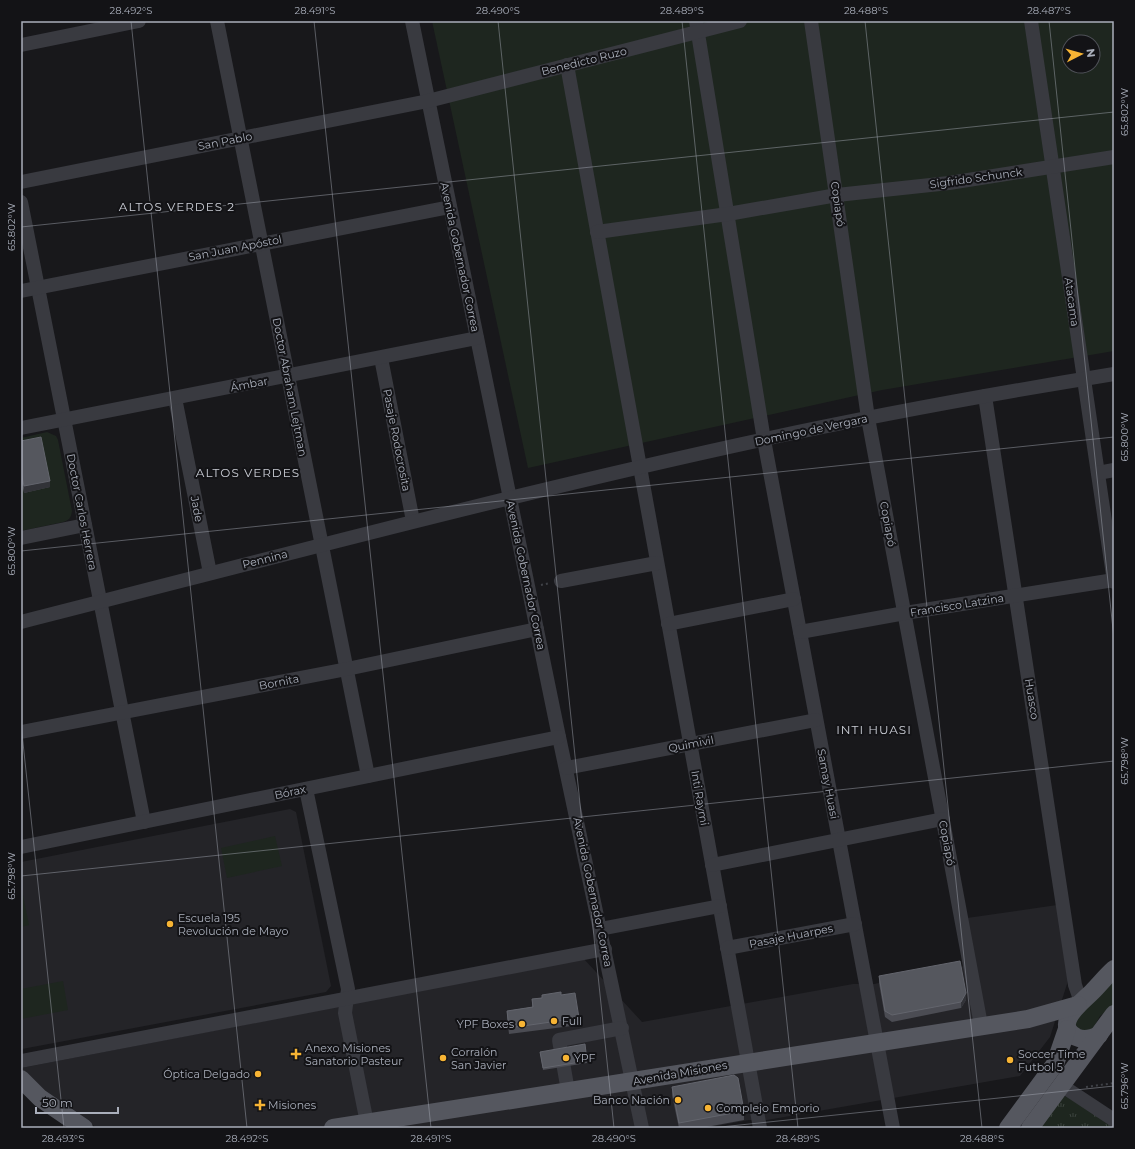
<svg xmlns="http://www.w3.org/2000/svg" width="1135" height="1149" font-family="Montserrat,sans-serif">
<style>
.built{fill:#242428}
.green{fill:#1e261f;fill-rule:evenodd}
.park{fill:url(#park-tufts)}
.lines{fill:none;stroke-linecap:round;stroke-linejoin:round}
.path{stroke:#3f4147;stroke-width:2;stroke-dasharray:2 3;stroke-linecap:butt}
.minor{stroke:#393a40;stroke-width:14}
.major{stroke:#55575f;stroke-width:18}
.wall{fill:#4b4c53}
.shaded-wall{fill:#323338}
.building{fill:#55575e;stroke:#63656d}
.ticks{fill:none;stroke:#aaafbb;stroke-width:1;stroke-opacity:0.45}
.poi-dot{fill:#f7b434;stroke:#131316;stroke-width:1.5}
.labels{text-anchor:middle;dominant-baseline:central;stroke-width:4;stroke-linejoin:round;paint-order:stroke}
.street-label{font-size:11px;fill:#aaafbb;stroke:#131316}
.poi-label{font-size:11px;fill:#aaafbb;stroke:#131316;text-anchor:start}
.neighbourhood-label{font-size:12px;letter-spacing:1px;fill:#cbced6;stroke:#131316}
.neatline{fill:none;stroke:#aaafbb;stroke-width:1.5}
.ticks-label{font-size:10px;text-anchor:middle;fill:#aaafbb}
</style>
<defs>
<pattern id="park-tufts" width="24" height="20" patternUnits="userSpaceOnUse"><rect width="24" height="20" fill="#1e261f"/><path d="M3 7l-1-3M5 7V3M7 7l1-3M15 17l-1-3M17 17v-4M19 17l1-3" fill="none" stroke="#3c433e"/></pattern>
</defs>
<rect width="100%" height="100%" fill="#18181b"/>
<g class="built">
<path d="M 290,809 L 296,812 L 331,986 L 326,992 L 22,1049 L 21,862 Z"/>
<path d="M 1057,905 L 1068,981 L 1050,1037 L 1020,1076 L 767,1120 L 749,1120 L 706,1128 L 97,1128 L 36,1086 L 21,1068 L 584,959 L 642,1022 L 853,984 L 874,984 L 964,966 L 967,918 Z"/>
</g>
<g class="green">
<path d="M 432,21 L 1114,21 L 1114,351 L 882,390 L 528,468 ZM 1069,42 L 1093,42 L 1093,66 L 1069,66 Z"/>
<path d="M 47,432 L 56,436 L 58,440 L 72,511 C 71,518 69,520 63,522 L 21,531 L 21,438 Z"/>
<path d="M 275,836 L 282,866 L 227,878 L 221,848 Z"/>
<path d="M 21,885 L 29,925 L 21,927 Z"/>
<path d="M 1114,980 L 1114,1005 L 1100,1016 L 1092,1030 L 1079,1033 L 1073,1016 Z"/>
<path d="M 63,981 L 68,1010 L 21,1019 L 21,989 Z"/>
</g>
<path class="park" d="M 1069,1096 L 1114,1127 L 1114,1128 L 1040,1128 L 1061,1097 Z"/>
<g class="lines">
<g class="path">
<path d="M 541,585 L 550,583"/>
<path d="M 1086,1087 L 1114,1083"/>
</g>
<g class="minor">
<path d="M 217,21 L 368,776"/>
<path d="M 412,21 L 559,737 L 642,1128"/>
<path d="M 696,21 L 764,440 L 893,1128"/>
<path d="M 811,21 L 868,418 L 981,1025"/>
<path d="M 1031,21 L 1114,582"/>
<path d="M 21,45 L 139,21"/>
<path d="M 567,65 L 760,1128"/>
<path d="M 21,182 L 428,101 L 740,21"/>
<path d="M 21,202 L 144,822"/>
<path d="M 597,232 L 728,214 L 837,195 L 949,183 L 1114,157"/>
<path d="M 21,291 L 450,207"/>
<path d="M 381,358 L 413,521"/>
<path d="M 985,396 L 1075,985 L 1081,1002"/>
<path d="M 175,398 L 210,573"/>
<path d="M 21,428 L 477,338"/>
<path d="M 1098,473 L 1114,470"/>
<path d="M 21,538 L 85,525"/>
<path d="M 561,581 L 657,563"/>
<path d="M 21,622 C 269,559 515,493 765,439 C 881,414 997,393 1114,374"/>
<path d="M 668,624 L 794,599"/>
<path d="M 800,632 L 905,613 L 1114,580"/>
<path d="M 21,732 L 347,669 L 537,629"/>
<path d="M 566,768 L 816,720"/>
<path d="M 306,789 L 348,989 L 345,1013 L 367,1123"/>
<path d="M 21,847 L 559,737"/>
<path d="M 712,865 L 943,819"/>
<path d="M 600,929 L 720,906"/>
<path d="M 727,948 L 855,924"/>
<path d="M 21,1061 L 605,949"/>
<path d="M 1061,1085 L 1114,1120"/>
<path d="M 568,1091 L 559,1040 L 622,1028"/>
</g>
<g class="major">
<path d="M 1099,1035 C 1091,1039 1084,1041 1076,1037 C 1052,1024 1082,1002 1092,992 C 1100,984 1106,976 1114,969"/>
<path d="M 21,1079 L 40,1098 L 84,1128"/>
<path d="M 333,1128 L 1028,1019 L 1078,1005"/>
<path d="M 1008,1128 L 1055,1064 L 1067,1029"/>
<path d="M 1030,1128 L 1114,1014"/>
</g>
</g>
<g class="wall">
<path d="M 21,441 L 50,487 L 24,493 L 21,479 Z"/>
<path d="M 879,976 L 966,1000 L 961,1008 L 892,1022 L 885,1017 L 879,983 Z"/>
<path d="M 561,995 L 579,1018 L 579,1025 L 509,1034 L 507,1017 L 507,1011 L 532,1007 L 532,999 Z"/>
<path d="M 540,1052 L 587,1061 L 587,1063 L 543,1070 Z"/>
<path d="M 672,1087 L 744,1111 L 744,1120 L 701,1128 L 679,1128 L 672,1095 Z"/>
</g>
<g class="shaded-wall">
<path d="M 50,481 L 50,487 L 24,493 L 24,486 Z"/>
<path d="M 966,993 L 966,1000 L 961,1008 L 961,1002 Z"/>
</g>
<g class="building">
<path d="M 41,437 L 50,481 L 24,486 L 21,472 L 21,441 Z"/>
<path d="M 960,961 L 966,993 L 961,1002 L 892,1015 L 885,1011 L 879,976 Z"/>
<path d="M 561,992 L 561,995 L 575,993 L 579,1018 L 509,1028 L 507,1011 L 533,1007 L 532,999 L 542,998 L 542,995 Z"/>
<path d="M 585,1044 L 587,1061 L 543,1068 L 540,1052 Z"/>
<path d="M 734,1075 L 738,1078 L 744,1111 L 679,1123 L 672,1087 Z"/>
</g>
<path class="ticks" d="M 131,21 L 247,1128M 314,21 L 431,1128M 498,21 L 614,1128M 682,21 L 798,1128M 865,21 L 982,1128M 1049,21 L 1114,639M 21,227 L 1114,112M 21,551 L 1114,437M 21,724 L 64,1128M 21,876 L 1114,761M 711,1128 L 1114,1086"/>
<g class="poi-dot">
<circle cx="170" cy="924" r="4"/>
<circle cx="554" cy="1021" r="4"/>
<circle cx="522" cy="1024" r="4"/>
<path d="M294 1048h4v4h4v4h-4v4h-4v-4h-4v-4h4z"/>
<circle cx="443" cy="1058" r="4"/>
<circle cx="566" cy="1058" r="4"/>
<circle cx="1010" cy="1060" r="4"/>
<circle cx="258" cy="1074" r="4"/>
<circle cx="678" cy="1100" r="4"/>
<path d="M258 1099h4v4h4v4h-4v4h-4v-4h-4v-4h4z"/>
<circle cx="708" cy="1108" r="4"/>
</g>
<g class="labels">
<g class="street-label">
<text transform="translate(584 61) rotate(-14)">Benedicto Ruzo</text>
<text transform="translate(225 141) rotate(-11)">San Pablo</text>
<text transform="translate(976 178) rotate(-8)">Sigfrido Schunck</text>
<text transform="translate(838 204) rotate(82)">Copiapó</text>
<text transform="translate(235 248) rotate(-11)">San Juan Apóstol</text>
<text transform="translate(460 257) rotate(78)">Avenida Gobernador Correa</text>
<text transform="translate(1072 302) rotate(82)">Atacama</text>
<text transform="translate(249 384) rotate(-11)">Ámbar</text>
<text transform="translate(290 387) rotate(79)">Doctor Abraham Lejtman</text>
<text transform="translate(811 430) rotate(-12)">Domingo de Vergara</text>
<text transform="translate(397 440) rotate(79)">Pasaje Rodocrosita</text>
<text transform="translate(197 509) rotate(79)">Jade</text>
<text transform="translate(82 512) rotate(79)">Doctor Carlos Herrera</text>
<text transform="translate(888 524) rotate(79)">Copiapó</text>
<text transform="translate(265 559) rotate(-14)">Pennina</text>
<text transform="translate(526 575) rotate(78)">Avenida Gobernador Correa</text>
<text transform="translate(957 605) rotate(-9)">Francisco Latzina</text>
<text transform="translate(279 682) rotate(-11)">Bornita</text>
<text transform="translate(1032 699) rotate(81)">Huasco</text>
<text transform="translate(691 744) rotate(-11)">Quimivil</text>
<text transform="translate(828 784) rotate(79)">Samay Huasi</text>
<text transform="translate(290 792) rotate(-12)">Bórax</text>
<text transform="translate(700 798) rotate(80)">Inti Raymi</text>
<text transform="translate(947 843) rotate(79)">Copiapó</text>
<text transform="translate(593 892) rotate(78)">Avenida Gobernador Correa</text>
<text transform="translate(791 936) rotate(-11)">Pasaje Huarpes</text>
<text transform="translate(680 1073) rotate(-10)">Avenida Misiones</text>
</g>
<g class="poi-label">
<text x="178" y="918">Escuela 195<tspan x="178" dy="13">Revolución de Mayo</tspan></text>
<text x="562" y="1021">Full</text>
<text x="514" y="1024" text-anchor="end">YPF Boxes</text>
<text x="305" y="1048">Anexo Misiones<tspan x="305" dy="13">Sanatorio Pasteur</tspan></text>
<text x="451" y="1052">Corralón<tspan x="451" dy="13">San Javier</tspan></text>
<text x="1018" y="1054">Soccer Time<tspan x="1018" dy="13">Futbol 5</tspan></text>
<text x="574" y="1058">YPF</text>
<text x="250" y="1074" text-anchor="end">Óptica Delgado</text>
<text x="670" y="1100" text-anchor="end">Banco Nación</text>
<text x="268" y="1105">Misiones</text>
<text x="716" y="1108">Complejo Emporio</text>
</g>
<g class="neighbourhood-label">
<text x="177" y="206">ALTOS VERDES 2</text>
<text x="248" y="472">ALTOS VERDES</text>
<text x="874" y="729">INTI HUASI</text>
</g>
</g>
<rect width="1135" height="1149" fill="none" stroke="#131316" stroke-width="44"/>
<g transform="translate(1081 54) rotate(84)"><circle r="19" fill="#131316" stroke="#4f5158"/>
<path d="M0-3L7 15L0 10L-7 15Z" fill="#f7b434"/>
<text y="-6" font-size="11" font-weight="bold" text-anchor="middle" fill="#aaafbb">N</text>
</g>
<path d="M36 1107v6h82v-6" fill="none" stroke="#aaafbb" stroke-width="2"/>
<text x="42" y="1107" font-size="12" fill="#aaafbb" stroke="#131316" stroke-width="3" paint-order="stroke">50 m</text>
<rect x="22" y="22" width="1091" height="1105" class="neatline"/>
<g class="ticks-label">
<text x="131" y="14">28.492°S</text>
<text x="315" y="14">28.491°S</text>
<text x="498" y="14">28.490°S</text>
<text x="682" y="14">28.489°S</text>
<text x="866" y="14">28.488°S</text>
<text x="1049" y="14">28.487°S</text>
<text transform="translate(1124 112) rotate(-90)" y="4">65.802°W</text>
<text transform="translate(11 227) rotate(-90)" y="4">65.802°W</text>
<text transform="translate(1124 437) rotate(-90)" y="4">65.800°W</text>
<text transform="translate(11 551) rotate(-90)" y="4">65.800°W</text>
<text transform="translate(1124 761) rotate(-90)" y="4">65.798°W</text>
<text transform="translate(11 876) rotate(-90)" y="4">65.798°W</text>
<text transform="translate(1124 1086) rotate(-90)" y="4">65.796°W</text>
<text x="63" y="1142">28.493°S</text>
<text x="247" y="1142">28.492°S</text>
<text x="431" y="1142">28.491°S</text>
<text x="614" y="1142">28.490°S</text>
<text x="798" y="1142">28.489°S</text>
<text x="982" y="1142">28.488°S</text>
</g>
</svg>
